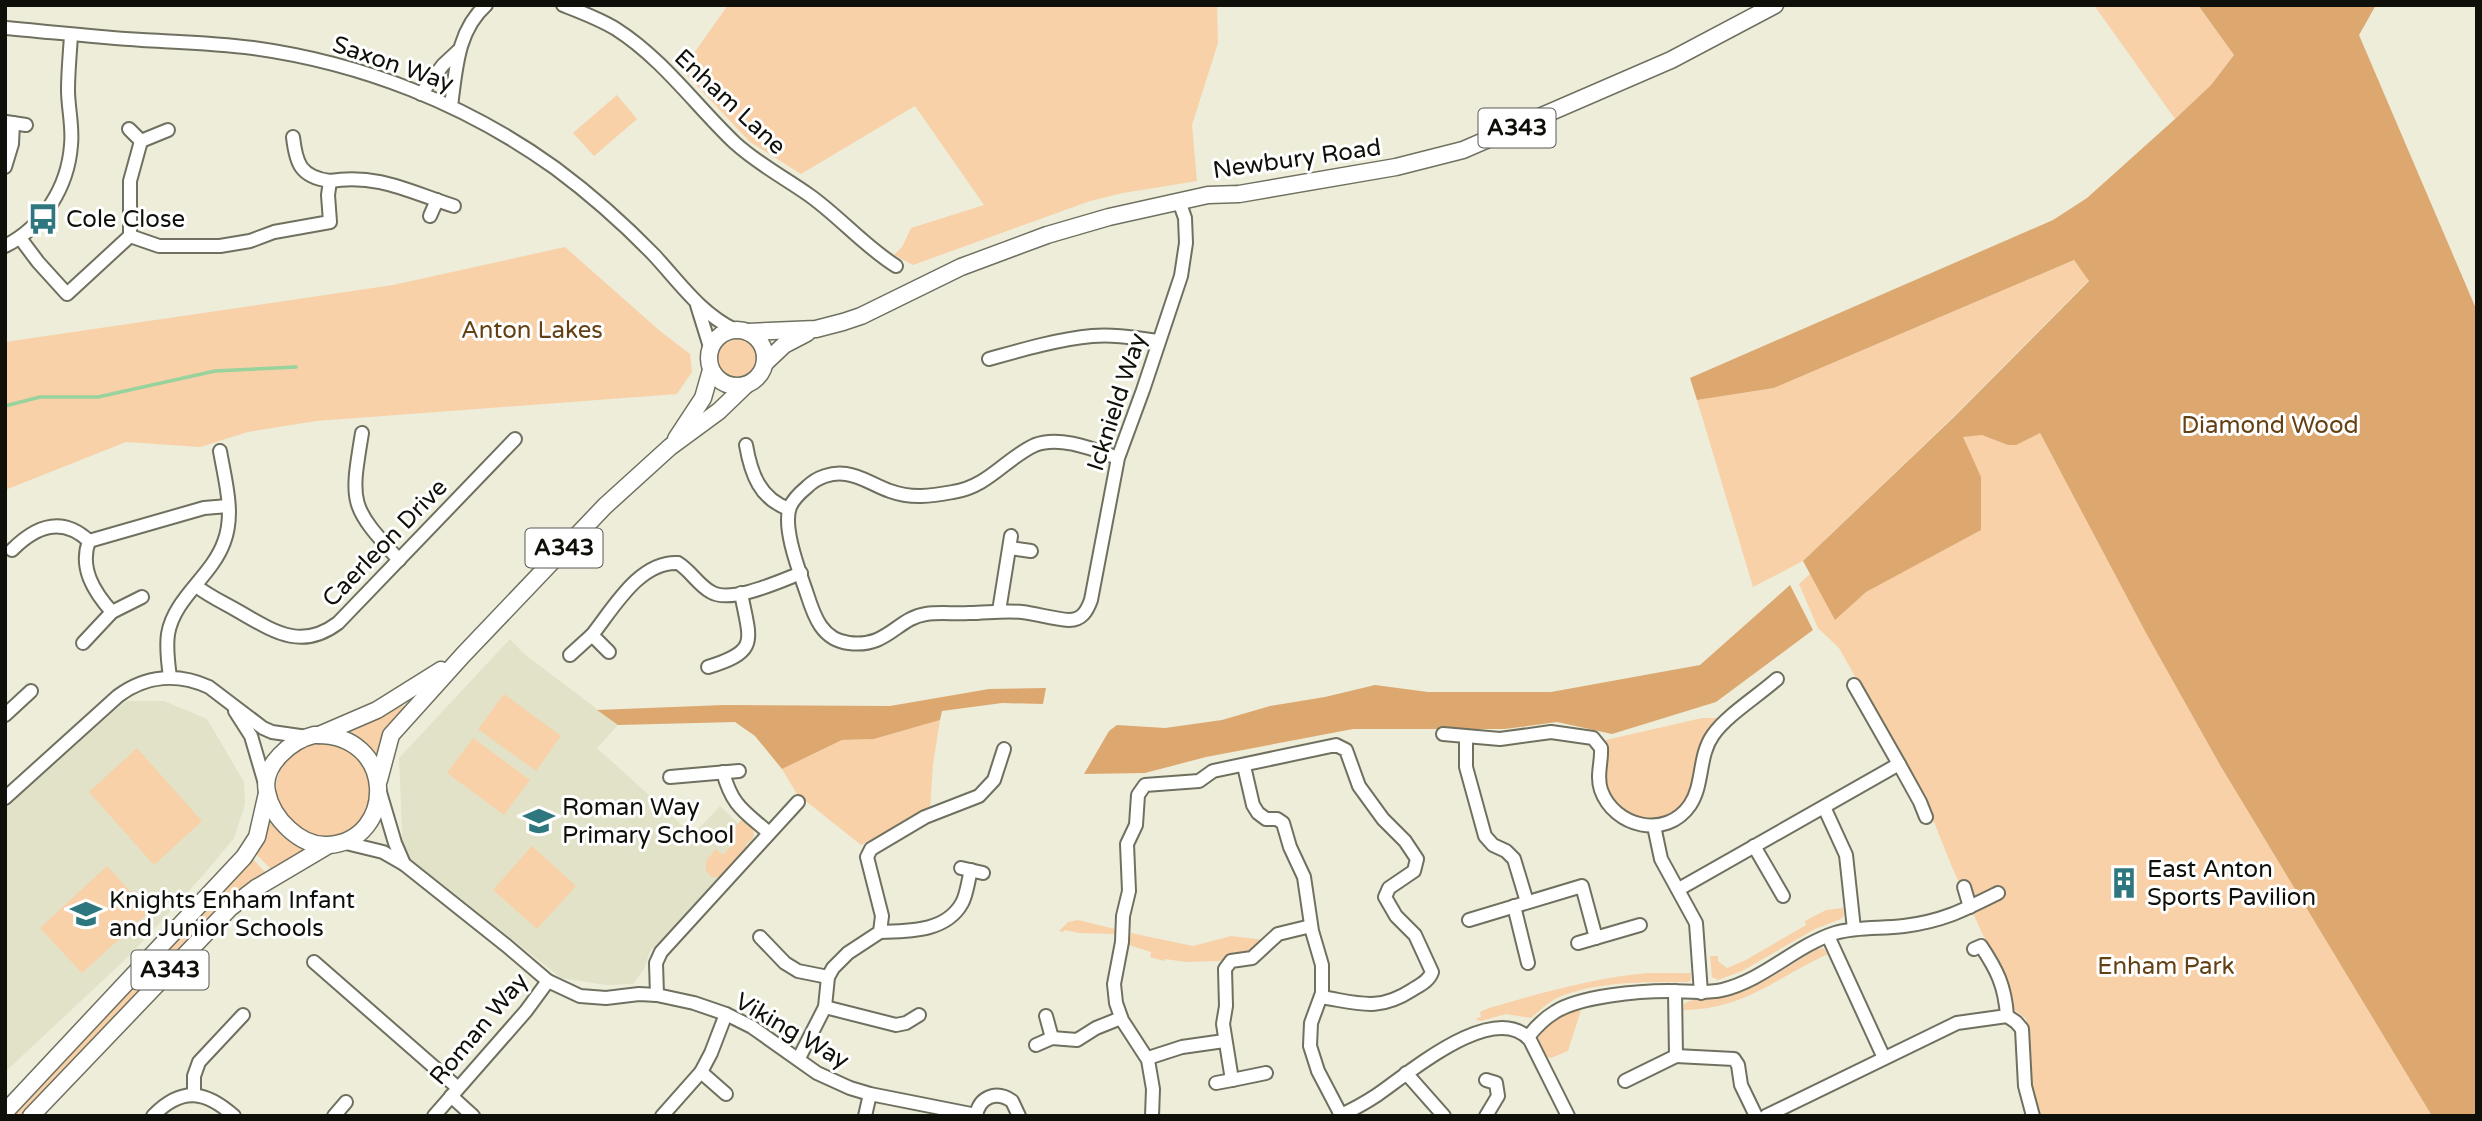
<svg xmlns="http://www.w3.org/2000/svg" width="2482" height="1121" font-family="'Varela Round',sans-serif">
<style>
.built{fill:#e2e2c8}
.green{fill:#f8d1a8}
.forest{fill:#dca86f}
.lines{fill:none;stroke-linecap:round;stroke-linejoin:round}
.stream{stroke:#98d29c;stroke-width:3.5}
.minor-casing{stroke:#6f705f;stroke-width:16}
.major-casing{stroke:#6f705f;stroke-width:19}
.minor{stroke:#fff;stroke-width:12}
.major{stroke:#fff;stroke-width:16}
.labels{text-anchor:middle;dominant-baseline:central;stroke-width:6;stroke-linejoin:round;paint-order:stroke}
.shield{fill:#fff;stroke:#585854;stroke-width:2}
.shield-label{font-size:23px;font-weight:bold;fill:#10100a}
.street-label{font-size:24px;fill:#10100a;stroke:#fff}
.poi-label{font-size:24px;fill:#10100a;stroke:#fff;text-anchor:start}
.park-label{font-size:24px;fill:#644115;stroke:#fff}
</style>
<rect width="100%" height="100%" fill="#ededda"/>
<g class="built">
<path d="M 510,639 L 523,653 L 618,725 L 597,748 L 693,835 L 720,806 L 755,839 L 650,951 L 644,969 L 633,984 L 606,985 L 561,978 L 403,853 L 399,758 Z"/>
<path d="M 126,701 L 164,701 L 207,719 L 244,782 L 245,804 L 234,838 L 204,874 L 131,954 L 5,1072 L 5,807 Z"/>
</g>
<g class="green">
<path d="M 728,5 L 1217,5 L 1218,43 L 1192,125 L 1197,181 L 1123,193 L 1090,201 L 913,265 L 894,255 L 902,247 L 911,228 L 984,205 L 915,106 L 801,174 L 750,142 L 682,70 Z"/>
<path d="M 2094,5 L 2198,5 L 2234,55 L 2211,85 L 2175,119 Z"/>
<path d="M 617,95 L 637,119 L 594,156 L 573,133 Z"/>
<path d="M 565,247 L 660,331 L 690,354 L 692,372 L 677,394 L 316,421 L 248,432 L 200,447 L 126,442 L 5,490 L 5,342 L 393,285 Z"/>
<path d="M 2074,260 L 2089,280 L 1954,416 L 1803,561 L 1753,587 L 1697,400 L 1774,388 Z"/>
<circle cx="738" cy="359" r="20"/>
<path d="M 2016,388 L 2146,633 L 2220,765 L 2432,1116 L 2039,1116 L 2029,1073 L 2026,1019 L 2011,1007 L 1993,957 L 1952,867 L 1926,802 L 1839,648 L 1818,628 L 1799,584 Z"/>
<path d="M 504,694 L 561,736 L 536,771 L 478,729 Z"/>
<path d="M 407,704 L 382,736 L 376,758 L 343,732 Z"/>
<path d="M 1702,718 L 1720,718 C 1709,728 1702,741 1697,754 C 1694,765 1695,776 1692,786 C 1688,810 1661,826 1639,819 C 1624,814 1615,807 1606,793 C 1597,777 1611,756 1606,740 Z"/>
<path d="M 940,720 L 933,764 L 930,808 L 861,845 L 797,794 L 782,769 L 842,740 L 874,739 Z"/>
<path d="M 473,738 L 530,780 L 504,815 L 447,773 Z"/>
<circle cx="323" cy="790" r="47"/>
<path d="M 137,748 L 202,821 L 154,865 L 89,792 Z"/>
<path d="M 269,818 L 282,836 L 308,850 L 273,871 L 254,852 Z"/>
<path d="M 741,820 L 753,828 L 754,836 L 745,845 L 747,848 L 720,877 L 712,877 L 706,871 L 706,861 L 716,849 L 723,855 L 735,842 L 728,835 Z"/>
<path d="M 532,846 L 576,886 L 537,929 L 493,890 Z"/>
<path d="M 251,857 L 267,874 L 231,896 L 22,1116 L 12,1116 Z"/>
<path d="M 107,866 L 149,912 L 82,973 L 40,928 Z"/>
<path d="M 1843,908 L 1844,915 L 1841,919 L 1815,929 L 1742,971 L 1718,980 L 1712,977 L 1710,956 L 1718,956 L 1718,961 L 1727,968 L 1746,960 L 1806,925 L 1805,921 L 1826,910 Z"/>
<path d="M 1078,920 L 1115,929 L 1115,934 L 1079,933 L 1064,930 L 1063,932 L 1059,931 L 1068,922 Z"/>
<path d="M 1131,933 L 1193,946 L 1231,936 L 1265,940 L 1254,952 L 1229,954 L 1220,961 L 1186,962 L 1165,959 L 1164,961 L 1150,957 L 1151,952 L 1129,945 Z"/>
<path d="M 1823,948 L 1828,954 C 1775,978 1746,1009 1683,1010 L 1684,1004 C 1692,997 1719,999 1731,995 C 1762,986 1790,965 1817,949 Z"/>
<path d="M 1647,973 L 1691,973 L 1691,980 L 1688,982 C 1647,982 1595,981 1557,998 C 1547,1003 1539,1011 1531,1018 L 1506,1014 L 1481,1021 L 1475,1019 L 1481,1017 L 1480,1012 L 1489,1008 C 1541,993 1593,978 1647,973 Z"/>
<path d="M 1582,1007 L 1568,1051 L 1551,1058 L 1545,1056 L 1538,1039 C 1543,1019 1565,1013 1582,1007 Z"/>
</g>
<g class="forest">
<path d="M 2198,5 L 2376,5 L 2359,35 L 2477,311 L 2477,1116 L 2432,1116 L 2220,765 L 2146,633 L 2040,433 L 2016,445 L 2008,445 L 1982,435 L 1963,437 L 1981,477 L 1981,530 L 1866,592 L 1835,620 L 1803,561 L 1954,417 L 2089,281 L 2074,260 L 1774,388 L 1697,400 L 1690,378 L 2053,220 L 2087,198 L 2175,119 L 2211,85 L 2234,55 Z"/>
<path d="M 1790,585 L 1813,630 L 1716,702 L 1612,734 L 1557,722 L 1505,729 L 1353,729 L 1206,757 L 1145,773 L 1084,774 L 1109,731 L 1117,725 L 1165,728 L 1222,720 L 1270,706 L 1325,697 L 1375,685 L 1428,692 L 1551,692 L 1700,665 Z"/>
<path d="M 1046,688 L 1043,704 L 1002,703 L 942,711 L 940,720 L 874,739 L 842,740 L 782,769 L 755,736 L 735,722 L 618,725 L 597,710 L 724,705 L 890,706 L 989,689 Z"/>
</g>
<g class="lines">
<path class="stream" d="M 5,406 L 40,397 L 98,397 L 215,371 L 296,367"/>
<defs>
<g id="minor">
<path d="M 563,5 C 581,12 600,19 616,29 C 663,59 696,106 735,143 C 758,164 785,178 809,195 C 840,217 864,246 896,266"/>
<path d="M 5,28 C 51,32 96,37 142,40 C 179,42 217,43 253,48 C 362,63 466,104 555,168 C 590,194 624,224 654,255 C 680,283 700,313 735,330"/>
<path d="M 421,94 L 443,65 L 458,51"/>
<path d="M 451,106 C 456,70 457,31 486,5"/>
<path d="M 6,122 L 26,125"/>
<path d="M 141,141 L 168,130"/>
<path d="M 5,167 L 12,144 L 13,123"/>
<path d="M 330,181 C 377,173 410,192 454,206"/>
<path d="M 430,216 L 437,200"/>
<path d="M 130,236 L 159,246 L 220,246 L 250,241 L 274,232 L 330,222 L 328,195 L 330,181 C 300,177 296,163 293,137"/>
<path d="M 20,238 L 38,262 L 67,294 L 130,236 L 130,181 L 141,141 L 129,129"/>
<path d="M 5,246 C 43,227 68,187 71,145 C 73,126 68,108 68,90 C 68,72 70,53 71,35"/>
<path d="M 697,305 L 711,350"/>
<path d="M 989,359 C 1021,350 1059,339 1092,336 C 1114,334 1136,338 1158,341"/>
<path d="M 362,433 C 350,505 350,506 399,560"/>
<path d="M 746,445 C 751,474 760,499 789,509"/>
<path d="M 1118,458 C 1095,450 1060,435 1035,445 C 1006,458 988,487 953,492 C 931,496 912,499 890,491 C 875,486 862,476 846,474 C 832,472 817,477 807,487 C 801,492 793,499 790,507 C 782,528 800,573 807,594 C 814,616 822,640 849,643 C 888,648 897,618 926,614 C 940,612 955,614 969,613 C 986,613 1004,610 1022,612 C 1038,614 1053,619 1069,620 C 1082,620 1087,611 1091,600 L 1118,458 L 1143,390 L 1181,276 L 1186,243 L 1185,218 L 1179,201"/>
<path d="M 89,541 L 204,508 L 228,506"/>
<path d="M 1010,548 L 1031,551"/>
<path d="M 12,550 C 36,526 62,516 89,541 C 79,568 94,592 112,612"/>
<path d="M 196,586 C 209,596 224,603 238,611 C 273,631 301,651 338,623 L 515,439"/>
<path d="M 999,611 L 1011,536"/>
<path d="M 83,643 L 112,612 L 142,597"/>
<path d="M 609,652 L 592,635 C 613,609 639,561 678,563 C 691,571 698,585 711,592 C 731,604 780,581 801,573"/>
<path d="M 570,655 L 592,635"/>
<path d="M 708,667 C 760,651 750,641 741,593"/>
<path d="M 170,677 C 168,663 166,648 168,634 C 174,598 212,576 224,542 C 235,514 225,480 220,451"/>
<path d="M 235,711 L 251,736 L 266,787"/>
<path d="M 5,715 L 31,691"/>
<path d="M 1443,734 L 1500,739 L 1551,732 L 1593,738 L 1601,748 C 1602,763 1596,775 1601,790 C 1614,827 1666,840 1690,805 C 1704,784 1698,756 1713,735 C 1727,715 1758,696 1777,679"/>
<path d="M 1466,737 L 1466,767 L 1485,836 L 1493,845 L 1506,851 L 1514,859 L 1527,902"/>
<path d="M 1899,764 L 1920,802 L 1926,817"/>
<path d="M 1244,766 L 1253,805 L 1258,813 L 1266,819 L 1277,819 L 1283,823 L 1290,847 L 1304,877 L 1312,931 L 1322,965 L 1322,993 L 1311,1023 L 1310,1046 L 1318,1071 L 1341,1115"/>
<path d="M 723,772 C 732,806 744,811 769,833"/>
<path d="M 670,777 L 739,771"/>
<path d="M 379,789 L 395,843 L 404,864"/>
<path d="M 5,798 L 118,696 C 146,675 178,673 209,687 L 263,728 L 272,732 L 307,737"/>
<path d="M 1824,807 L 1846,855 L 1854,929"/>
<path d="M 1654,826 L 1661,859 L 1696,923 L 1701,993"/>
<path d="M 342,842 L 383,852 L 404,864 L 507,946 L 548,981 L 580,996 L 606,998 L 639,994 L 657,995 L 694,1003 L 726,1014 L 752,1027 L 817,1073 L 850,1088 L 870,1094 L 976,1115"/>
<path d="M 1754,846 L 1783,896"/>
<path d="M 961,868 L 983,873"/>
<path d="M 1964,887 L 1970,907"/>
<path d="M 1679,889 L 1899,764 L 1854,685"/>
<path d="M 1514,906 L 1528,963"/>
<path d="M 1469,920 L 1582,886 L 1596,938"/>
<path d="M 880,932 C 909,931 946,932 962,903 C 967,894 968,881 971,870"/>
<path d="M 1828,936 L 1884,1058"/>
<path d="M 760,937 L 785,963 L 798,971 L 828,977"/>
<path d="M 1578,943 L 1640,925"/>
<path d="M 314,962 L 458,1088"/>
<path d="M 657,995 L 656,963 L 661,952 L 798,802"/>
<path d="M 825,1007 L 896,1025 L 906,1023 L 919,1015"/>
<path d="M 1046,1016 L 1052,1038"/>
<path d="M 2007,1016 L 2016,1022 L 2022,1029 L 2025,1086 L 2033,1116"/>
<path d="M 1528,1037 C 1535,1028 1545,1018 1555,1012 C 1580,996 1639,991 1669,991 C 1687,991 1704,994 1722,990 C 1764,980 1795,946 1835,933 C 1858,926 1881,929 1904,926 C 1943,921 1964,910 1998,893"/>
<path d="M 1036,1045 L 1052,1038 L 1077,1040 L 1096,1028 L 1121,1018"/>
<path d="M 1676,1056 L 1734,1059 L 1738,1065 L 1741,1085 L 1756,1116"/>
<path d="M 799,1058 L 825,1007 L 828,977 L 833,968 L 848,953 L 880,932 L 882,916 L 867,857 L 871,849 L 925,817 L 979,796 L 994,780 L 1004,749"/>
<path d="M 1148,1058 L 1182,1047 L 1224,1041"/>
<path d="M 701,1072 L 726,1094"/>
<path d="M 1266,1073 L 1232,1080 L 1223,1024 L 1226,1006 L 1225,969 L 1231,961 L 1252,958 L 1278,934 L 1311,926"/>
<path d="M 1406,1073 L 1444,1116"/>
<path d="M 1625,1081 L 1676,1056 L 1675,991"/>
<path d="M 1216,1083 L 1232,1080"/>
<path d="M 194,1095 L 194,1076 L 199,1062 L 243,1015"/>
<path d="M 451,1096 L 473,1116"/>
<path d="M 153,1116 C 182,1086 206,1091 234,1116"/>
<path d="M 334,1116 L 346,1102"/>
<path d="M 434,1116 L 526,1011 L 548,981"/>
<path d="M 662,1116 L 701,1072 L 711,1053 L 726,1014"/>
<path d="M 865,1116 L 870,1094"/>
<path d="M 976,1116 C 979,1097 996,1090 1012,1101 L 1019,1116"/>
<path d="M 1152,1116 L 1153,1089 L 1148,1060 L 1122,1020 L 1116,1003 L 1114,984 L 1122,942 L 1123,916 L 1129,891 L 1127,844 L 1136,825 L 1138,795 L 1145,785 L 1199,781 L 1213,771 L 1336,745 L 1346,750 L 1359,786 L 1383,819 L 1405,841 L 1417,859 L 1414,871 L 1389,888 L 1385,897 L 1396,916 L 1415,935 L 1432,972 C 1429,981 1420,985 1412,990 C 1378,1012 1359,1003 1321,997"/>
<path d="M 1339,1116 C 1352,1110 1365,1103 1377,1095 C 1408,1074 1494,999 1530,1040 L 1568,1116"/>
<path d="M 1486,1116 L 1498,1096 L 1496,1083 L 1486,1080"/>
<path d="M 1766,1116 L 1957,1023 L 2007,1016 C 2005,986 1997,970 1981,946 L 1974,949"/>
</g>
<g id="major">
<circle cx="737" cy="358" r="28"/>
<path d="M 748,332 L 816,329 L 843,322 L 861,316 L 961,267 L 1047,235 L 1109,217 L 1208,195 L 1239,194 L 1396,167 L 1463,150 L 1671,60 L 1775,5"/>
<path d="M 765,363 L 784,345 L 807,333"/>
<path d="M 676,439 L 703,398 L 711,370"/>
<path d="M 314,735 C 397,732 397,841 328,845 C 300,847 272,818 267,792 C 261,765 292,740 314,735 Z"/>
<path d="M 319,735 L 377,710 L 441,670"/>
<path d="M 379,780 L 391,735 L 463,655 L 605,506 L 670,447 L 719,411 L 746,385"/>
<path d="M 5,1112 L 244,857 L 257,837 L 267,793"/>
<path d="M 31,1116 L 230,908 L 256,888 L 327,846"/>
</g>
</defs>
<use href="#minor" class="minor-casing"/>
<use href="#major" class="major-casing"/>
<use href="#minor" class="minor"/>
<use href="#major" class="major"/>
</g>
<defs>
<symbol id="bus-bare" viewBox="-9 -9 18 18"><path d="M-5-6H5V4H4V6H2V4H-2V6H-4V4H-5ZM-3.5-4V0h7V-4ZM-3.5 1.2v1.5H-2V1.2ZM2 1.2v1.5H3.5V1.2Z" fill="#2f777f" stroke="#fff" stroke-width="2.5" paint-order="stroke"/></symbol>
<symbol id="school-bare" viewBox="-9 -9 18 18"><path d="M0-5L7-2L0 1L-7-2ZM-4 1L0 2.5L4 1V4Q0 6-4 4Z" fill="#2f777f" stroke="#fff" stroke-width="2.5" paint-order="stroke"/></symbol>
<symbol id="building-bare" viewBox="-9 -9 18 18"><path d="M-4-6H4V6H1V3H-1V6H-4ZM-2.5-4.3h1.7v1.8h-1.7ZM.8-4.3h1.7v1.8H.8ZM-2.5-1h1.7V.8h-1.7ZM.8-1h1.7V.8H.8Z" fill="#2f777f" stroke="#fff" stroke-width="2.5" paint-order="stroke"/></symbol>
</defs>
<g fill-rule="evenodd">
<use href="#bus-bare" x="21" y="197" width="44" height="44"/>
<use href="#school-bare" x="517" y="799" width="44" height="44"/>
<use href="#building-bare" x="2102" y="861" width="44" height="44"/>
<use href="#school-bare" x="64" y="892" width="44" height="44"/>
</g>
<g class="labels">
<g class="shield">
<rect x="1478.5" y="108.5" width="77" height="39" rx="5"/>
<rect x="525.5" y="528.5" width="77" height="39" rx="5"/>
<rect x="131.5" y="950.5" width="77" height="39" rx="5"/>
</g>
<g class="shield-label">
<text x="1517" y="128">A343</text>
<text x="564" y="548">A343</text>
<text x="170" y="970">A343</text>
</g>
<g class="street-label">
<text transform="translate(393 64) rotate(19)">Saxon Way</text>
<text transform="translate(730 102) rotate(43)">Enham Lane</text>
<text transform="translate(1297 159) rotate(-8)">Newbury Road</text>
<text transform="translate(1117 402) rotate(-72)">Icknield Way</text>
<text transform="translate(385 543) rotate(-46)">Caerleon Drive</text>
<text transform="translate(479 1029) rotate(-50)">Roman Way</text>
<text transform="translate(792 1031) rotate(30)">Viking Way</text>
</g>
<g class="poi-label">
<text x="66" y="219">Cole Close</text>
<text x="562" y="807">Roman Way<tspan x="562" dy="28">Primary School</tspan></text>
<text x="2147" y="869">East Anton<tspan x="2147" dy="28">Sports Pavilion</tspan></text>
<text x="109" y="900">Knights Enham Infant<tspan x="109" dy="28">and Junior Schools</tspan></text>
</g>
<g class="park-label">
<text x="532" y="330">Anton Lakes</text>
<text x="2270" y="425">Diamond Wood</text>
<text x="2166" y="966">Enham Park</text>
</g>
</g>
<rect width="2482" height="1121" fill="none" stroke="#10100a" stroke-width="14"/>
</svg>
